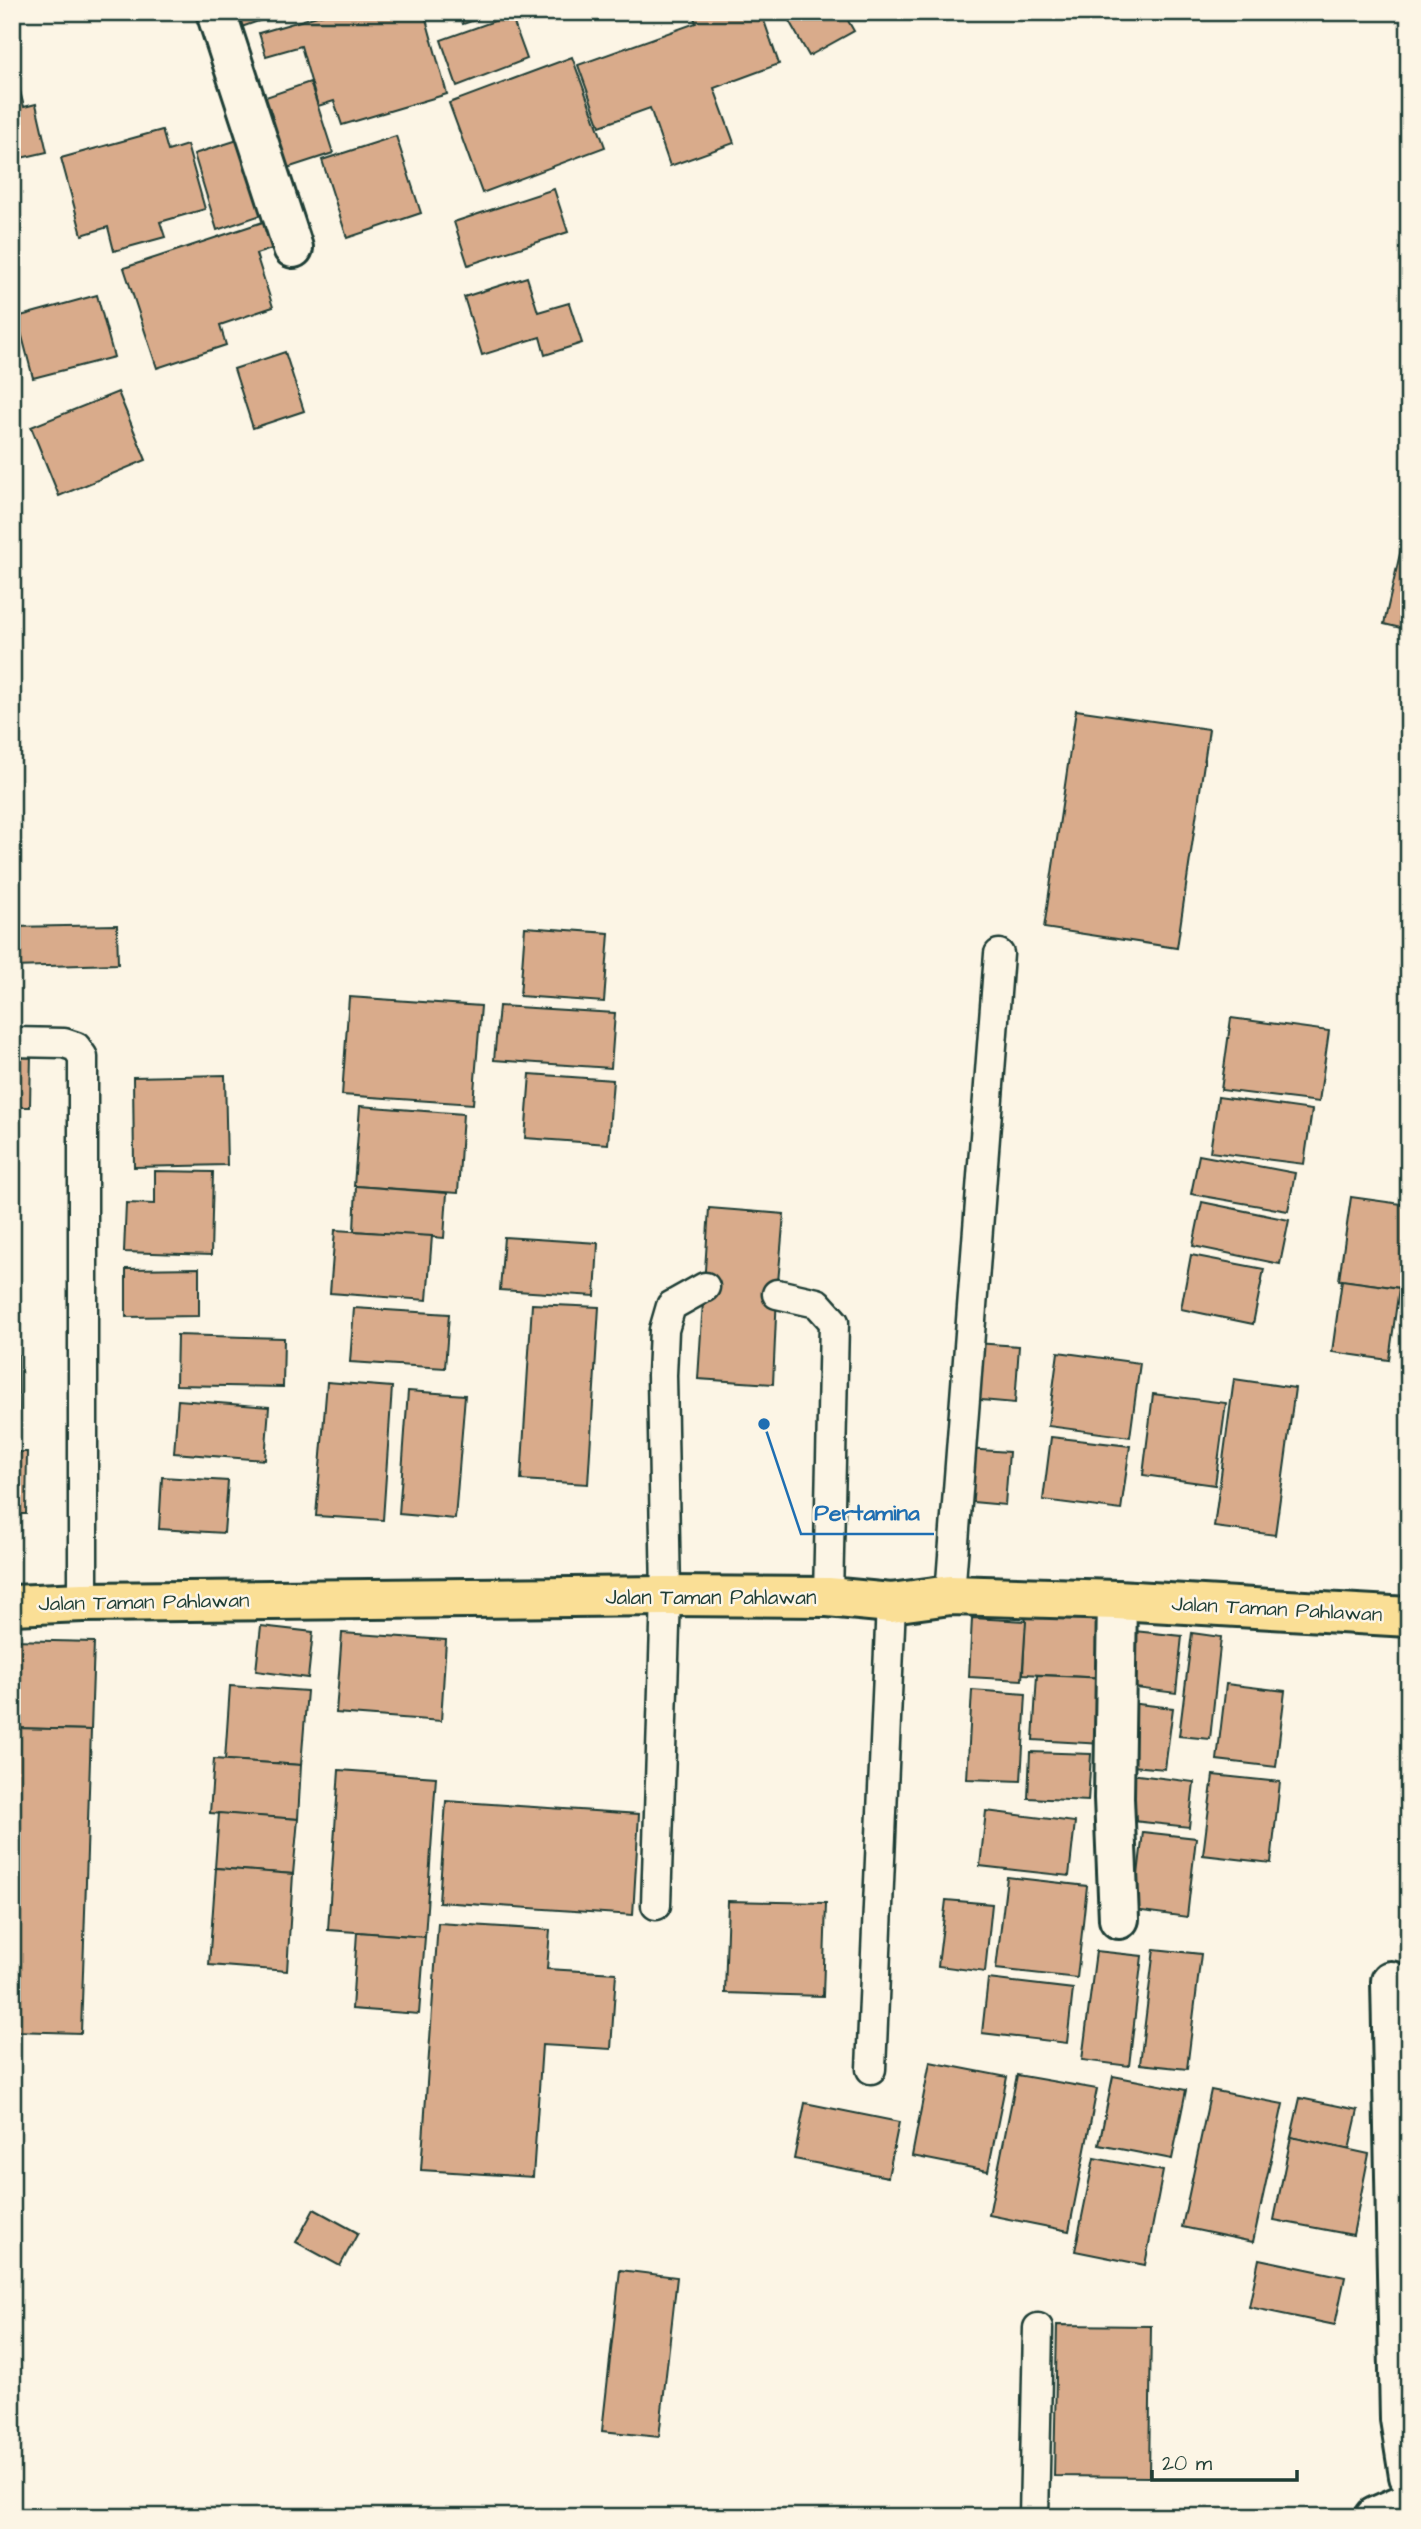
<svg xmlns="http://www.w3.org/2000/svg" width="1421" height="2529" font-family="'Architects Daughter',sans-serif">
<style>
.building{fill:#d9ab8b;stroke:#1f3d34;stroke-width:2}
.lines{fill:none;stroke-linecap:round;stroke-linejoin:round}
.lane-casing{stroke:#1f3d34;stroke-width:33}
.street-casing{stroke:#1f3d34;stroke-width:44}
.primary-casing{stroke:#1f3d34;stroke-width:44}
.lane{stroke:#fcf5e5;stroke-width:28}
.street{stroke:#fcf5e5;stroke-width:38}
.primary{stroke:#fadf96;stroke-width:38}
.labels{text-anchor:middle;dominant-baseline:central;stroke-width:5;stroke-linejoin:round;paint-order:stroke}
.street-label{font-size:21px;fill:#1f3d34;stroke:#fcf5e5}
.leader{fill:none;stroke:#1f6fb2;stroke-width:2.5}
.callout-dot{fill:#1f6fb2;stroke:#fcf5e5;stroke-width:2.5}
.callout-label{font-size:23px;text-anchor:middle;font-weight:bold;fill:#1f6fb2;stroke:#fcf5e5;stroke-width:5;stroke-linejoin:round;paint-order:stroke}
</style>
<rect width="100%" height="100%" fill="#fcf5e5"/>
<filter id="ink" filterUnits="userSpaceOnUse"><feTurbulence type="fractalNoise" baseFrequency=".0143" numOctaves="2"/><feDisplacementMap in="SourceGraphic" scale="14" xChannelSelector="R" yChannelSelector="G"/><feConvolveMatrix kernelMatrix="1 2 1 2 8 2 1 2 1" color-interpolation-filters="sRGB"/></filter>
<g filter="url(#ink)">
<g class="building">
<path d="M 226,12 L 272,12 L 273,16 L 233,30 Z"/>
<path d="M 331,12 L 424,12 L 447,94 L 342,125 L 334,101 L 318,106 L 301,46 L 266,56 L 259,33 Z"/>
<path d="M 459,12 L 499,12 L 463,24 Z"/>
<path d="M 692,12 L 761,12 L 779,64 L 714,88 L 734,143 L 670,166 L 650,108 L 600,126 L 578,65 L 696,23 Z"/>
<path d="M 784,12 L 843,12 L 854,31 L 809,56 Z"/>
<path d="M 511,15 L 527,59 L 457,86 L 441,40 Z"/>
<path d="M 572,57 L 605,147 L 482,193 L 449,103 Z"/>
<path d="M 310,82 L 333,153 L 278,171 L 254,101 Z"/>
<path d="M 18,83 L 24,107 L 36,104 L 47,152 L 12,160 L 12,85 Z"/>
<path d="M 162,130 L 168,151 L 187,145 L 205,209 L 160,222 L 165,237 L 114,251 L 108,227 L 82,235 L 61,158 Z"/>
<path d="M 396,136 L 421,213 L 347,238 L 322,160 Z"/>
<path d="M 244,138 L 267,213 L 217,230 L 194,154 Z"/>
<path d="M 554,189 L 568,232 L 468,265 L 454,222 Z"/>
<path d="M 275,218 L 284,245 L 256,254 L 273,307 L 220,325 L 226,345 L 157,368 L 124,268 Z"/>
<path d="M 527,277 L 538,312 L 569,303 L 582,343 L 545,355 L 540,337 L 482,355 L 464,297 Z"/>
<path d="M 97,295 L 114,357 L 33,378 L 17,317 Z"/>
<path d="M 285,352 L 304,411 L 253,428 L 234,369 Z"/>
<path d="M 118,392 L 146,460 L 59,496 L 31,427 Z"/>
<path d="M 1406,527 L 1409,528 L 1409,630 L 1384,624 Z"/>
<path d="M 1076,710 L 1209,729 L 1177,948 L 1044,928 Z"/>
<path d="M 117,925 L 118,964 L 12,967 L 12,927 Z"/>
<path d="M 525,927 L 609,933 L 604,1002 L 520,996 Z"/>
<path d="M 349,997 L 481,1006 L 473,1104 L 342,1095 Z"/>
<path d="M 499,1006 L 615,1013 L 611,1068 L 494,1060 Z"/>
<path d="M 1231,1018 L 1329,1031 L 1319,1102 L 1221,1090 Z"/>
<path d="M 12,1051 L 31,1052 L 30,1107 L 12,1107 Z"/>
<path d="M 530,1074 L 613,1080 L 608,1144 L 525,1138 Z"/>
<path d="M 225,1075 L 227,1165 L 134,1167 L 133,1077 Z"/>
<path d="M 1218,1097 L 1312,1110 L 1304,1164 L 1210,1152 Z"/>
<path d="M 360,1106 L 463,1114 L 458,1193 L 354,1186 Z"/>
<path d="M 1199,1155 L 1295,1173 L 1288,1211 L 1191,1194 Z"/>
<path d="M 155,1171 L 213,1172 L 211,1255 L 124,1252 L 126,1203 L 155,1204 Z"/>
<path d="M 356,1186 L 447,1193 L 444,1238 L 354,1231 Z"/>
<path d="M 1351,1197 L 1409,1205 L 1409,1289 L 1339,1280 Z"/>
<path d="M 1202,1202 L 1289,1220 L 1280,1264 L 1193,1246 Z"/>
<path d="M 709,1208 L 784,1214 L 777,1294 L 773,1384 L 698,1379 Z"/>
<path d="M 335,1230 L 432,1236 L 427,1300 L 330,1293 Z"/>
<path d="M 504,1237 L 598,1243 L 595,1296 L 500,1290 Z"/>
<path d="M 1191,1255 L 1264,1269 L 1253,1324 L 1181,1309 Z"/>
<path d="M 199,1268 L 199,1316 L 126,1317 L 126,1269 Z"/>
<path d="M 1342,1280 L 1399,1288 L 1389,1360 L 1332,1352 Z"/>
<rect x="12" y="1299" width="6" height="41"/>
<path d="M 532,1304 L 599,1307 L 588,1484 L 521,1480 Z"/>
<path d="M 354,1308 L 449,1314 L 445,1368 L 350,1362 Z"/>
<path d="M 177,1335 L 284,1338 L 283,1387 L 176,1385 Z"/>
<path d="M 12,1340 L 18,1340 L 19,1420 L 12,1420 Z"/>
<path d="M 975,1343 L 1019,1346 L 1015,1403 L 970,1399 Z"/>
<path d="M 1058,1352 L 1140,1363 L 1130,1437 L 1048,1426 Z"/>
<path d="M 1234,1379 L 1295,1388 L 1275,1535 L 1214,1527 Z"/>
<path d="M 327,1382 L 392,1387 L 383,1520 L 316,1516 Z"/>
<path d="M 408,1391 L 465,1395 L 455,1519 L 399,1514 Z"/>
<path d="M 1153,1394 L 1226,1403 L 1215,1485 L 1143,1475 Z"/>
<path d="M 178,1400 L 269,1407 L 265,1460 L 174,1453 Z"/>
<path d="M 1051,1437 L 1130,1446 L 1121,1510 L 1043,1500 Z"/>
<path d="M 966,1449 L 1009,1452 L 1005,1505 L 962,1501 Z"/>
<path d="M 12,1452 L 27,1452 L 26,1514 L 12,1514 Z"/>
<path d="M 162,1477 L 228,1481 L 224,1533 L 159,1529 Z"/>
<path d="M 1026,1608 L 1110,1613 L 1107,1678 L 1023,1674 Z"/>
<path d="M 972,1618 L 1026,1621 L 1022,1680 L 969,1677 Z"/>
<path d="M 261,1626 L 313,1632 L 308,1678 L 256,1671 Z"/>
<path d="M 1134,1631 L 1182,1636 L 1176,1693 L 1127,1687 Z"/>
<path d="M 342,1633 L 446,1640 L 441,1721 L 336,1713 Z"/>
<path d="M 1192,1633 L 1221,1637 L 1210,1739 L 1179,1736 Z"/>
<path d="M 12,1640 L 94,1642 L 91,1730 L 12,1728 Z"/>
<path d="M 1037,1675 L 1107,1678 L 1103,1744 L 1033,1740 Z"/>
<path d="M 1226,1684 L 1285,1691 L 1276,1767 L 1217,1760 Z"/>
<path d="M 230,1686 L 307,1691 L 301,1765 L 225,1760 Z"/>
<path d="M 972,1690 L 1026,1694 L 1021,1781 L 967,1779 Z"/>
<path d="M 1129,1703 L 1173,1708 L 1165,1769 L 1121,1765 Z"/>
<path d="M 12,1728 L 91,1730 L 81,2033 L 12,2031 Z"/>
<path d="M 1030,1752 L 1091,1754 L 1088,1801 L 1028,1798 Z"/>
<path d="M 214,1759 L 301,1765 L 298,1819 L 210,1813 Z"/>
<path d="M 339,1770 L 436,1777 L 425,1937 L 328,1930 Z"/>
<path d="M 1130,1774 L 1194,1782 L 1189,1827 L 1124,1820 Z"/>
<path d="M 1213,1775 L 1280,1782 L 1271,1863 L 1203,1855 Z"/>
<path d="M 446,1801 L 639,1814 L 633,1915 L 439,1902 Z"/>
<path d="M 986,1811 L 1075,1822 L 1069,1876 L 980,1866 Z"/>
<path d="M 219,1813 L 298,1819 L 293,1874 L 215,1868 Z"/>
<path d="M 1143,1832 L 1196,1838 L 1187,1917 L 1134,1910 Z"/>
<path d="M 216,1868 L 293,1874 L 287,1971 L 209,1965 Z"/>
<path d="M 1007,1877 L 1087,1886 L 1077,1978 L 996,1969 Z"/>
<path d="M 946,1900 L 992,1904 L 985,1972 L 938,1966 Z"/>
<path d="M 728,1901 L 826,1903 L 823,1996 L 725,1993 Z"/>
<path d="M 438,1923 L 550,1930 L 547,1969 L 616,1973 L 611,2049 L 542,2045 L 533,2177 L 421,2170 Z"/>
<path d="M 357,1932 L 425,1937 L 419,2014 L 352,2009 Z"/>
<path d="M 1154,1949 L 1201,1954 L 1187,2069 L 1140,2064 Z"/>
<path d="M 1096,1951 L 1142,1956 L 1129,2066 L 1082,2060 Z"/>
<path d="M 988,1979 L 1073,1989 L 1067,2043 L 982,2033 Z"/>
<path d="M 930,2062 L 1007,2077 L 988,2171 L 912,2156 Z"/>
<path d="M 1017,2075 L 1097,2089 L 1069,2231 L 989,2215 Z"/>
<path d="M 1113,2076 L 1186,2090 L 1172,2159 L 1099,2145 Z"/>
<path d="M 1211,2090 L 1283,2104 L 1253,2242 L 1182,2227 Z"/>
<path d="M 1300,2098 L 1358,2110 L 1349,2150 L 1291,2137 Z"/>
<path d="M 805,2103 L 899,2122 L 888,2177 L 794,2159 Z"/>
<path d="M 1291,2137 L 1369,2154 L 1353,2235 L 1274,2220 Z"/>
<path d="M 1094,2158 L 1163,2171 L 1145,2265 L 1075,2251 Z"/>
<path d="M 314,2209 L 358,2233 L 340,2266 L 296,2242 Z"/>
<path d="M 1259,2259 L 1345,2277 L 1335,2325 L 1249,2307 Z"/>
<path d="M 620,2270 L 677,2277 L 659,2437 L 602,2431 Z"/>
<path d="M 1057,2325 L 1151,2326 L 1149,2477 L 1054,2476 Z"/>
</g>
<g class="lines">
<defs>
<g id="lane">
<path d="M 12,1042 L 64,1043 L 76,1047 L 83,1057 L 83,1602"/>
<path d="M 777,1294 L 817,1303 L 834,1322 L 828,1597"/>
<path d="M 950,1595 L 999,954"/>
<path d="M 656,1905 L 666,1596 L 662,1375 L 664,1330 L 671,1306 L 705,1287"/>
<path d="M 871,2069 L 891,1603"/>
<path d="M 1034,2517 L 1038,2328"/>
</g>
<g id="street">
<path d="M 216,12 L 293,248"/>
<path d="M 1117,1600 L 1114,1798 L 1119,1919"/>
<path d="M 1391,1981 L 1400,2419 L 1409,2476"/>
<path d="M 1375,2517 L 1409,2502"/>
</g>
<path id="primary" d="M 12,1605 L 83,1602 L 666,1596 L 828,1597 L 891,1603 L 950,1595 L 1117,1600 L 1409,1617"/>
</defs>
<use href="#lane" class="lane-casing"/>
<use href="#street" class="street-casing"/>
<use href="#primary" class="primary-casing"/>
<use href="#lane" class="lane"/>
<use href="#street" class="street"/>
<use href="#primary" class="primary"/>
</g>
</g>
<g class="labels">
<g class="street-label">
<text x="711" y="1597">Jalan Taman Pahlawan</text>
<text transform="translate(144 1602) rotate(-1)">Jalan Taman Pahlawan</text>
<text transform="translate(1277 1609) rotate(3)">Jalan Taman Pahlawan</text>
</g>
</g>
<path class="leader" d="M764 1424L801 1534H934"/>
<circle class="callout-dot" cx="764" cy="1424" r="7"/>
<g class="callout-label">
<text x="867" y="1520">Pertamina</text>
</g>
<rect width="1421" height="2529" fill="none" stroke="#fcf5e5" stroke-width="42"/>
<rect x="21" y="21" width="1379" height="2487" fill="none" stroke="#1f3d34" stroke-width="2.5" filter="url(#ink)"/>
<path d="M1152 2470v10h145v-10" fill="none" stroke="#1f3d34" stroke-width="3.5"/>
<text x="1162" y="2470" font-size="21" fill="#1f3d34" stroke="#fcf5e5" stroke-width="5" paint-order="stroke">20 m</text>
</svg>
